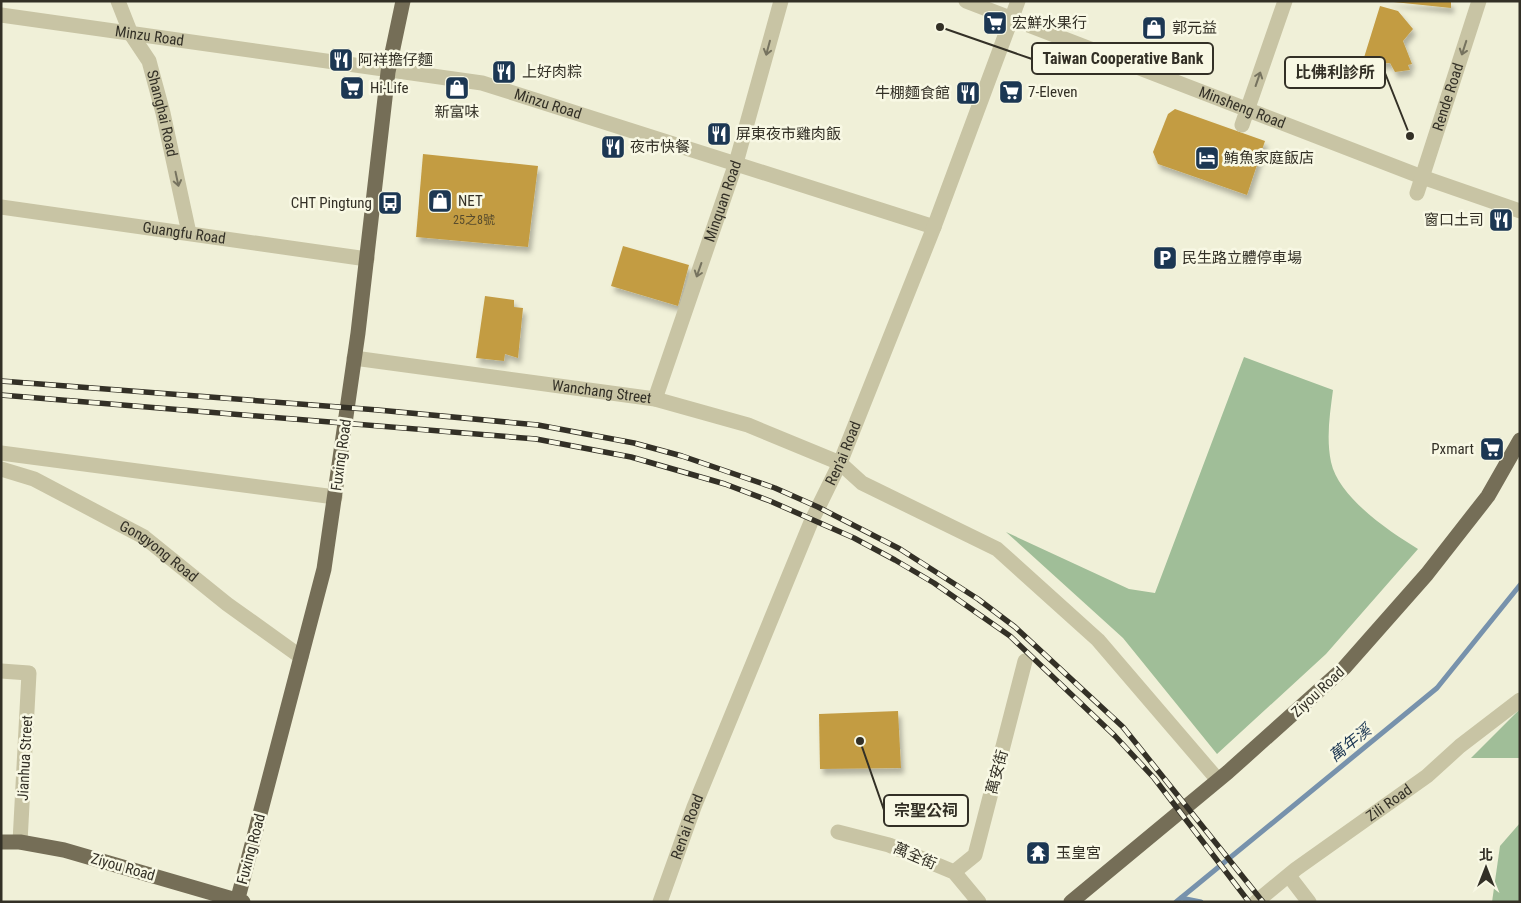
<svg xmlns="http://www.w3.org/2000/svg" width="1521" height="903" font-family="'Roboto Condensed','Noto Sans TC',sans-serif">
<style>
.green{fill:#a0be98}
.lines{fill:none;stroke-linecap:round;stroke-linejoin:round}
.stream{stroke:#7792ac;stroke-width:5}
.building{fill:#c39c43;filter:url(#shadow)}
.minor{stroke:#c8c4a4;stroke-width:15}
.major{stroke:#756e57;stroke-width:15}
.rail-casing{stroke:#333026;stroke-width:5.5}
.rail{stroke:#f8f8e4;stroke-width:4;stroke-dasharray:11;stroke-linecap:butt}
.oneway{stroke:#76735f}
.labels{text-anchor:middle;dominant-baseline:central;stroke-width:5;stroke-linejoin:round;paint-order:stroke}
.number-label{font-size:12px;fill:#574b2d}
.poi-label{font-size:15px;fill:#333026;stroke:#f8f8e4;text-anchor:start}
.street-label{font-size:15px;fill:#333026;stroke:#f8f8e4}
.water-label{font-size:16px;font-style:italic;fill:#1c3753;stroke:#f8f8e4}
.leader{fill:none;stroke:#333026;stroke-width:2}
.callout-dot{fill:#333026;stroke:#f8f8e4;stroke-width:2}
.callout{fill:#f8f8e4;stroke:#333026;stroke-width:2}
.callout-label{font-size:16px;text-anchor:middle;font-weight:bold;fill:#333026}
</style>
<defs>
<filter id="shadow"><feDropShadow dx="3" dy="5.5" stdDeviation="2.5" flood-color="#0004"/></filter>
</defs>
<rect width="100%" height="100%" fill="#f0f0d8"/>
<g class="green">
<path d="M 1244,357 L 1333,390 C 1330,413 1326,438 1331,462 C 1339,498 1389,531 1418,549 L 1326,654 L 1217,754 L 1123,638 L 1006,532 L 1129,589 L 1155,593 Z"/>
<path d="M 1520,709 L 1520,758 L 1471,758 Z"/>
<path d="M 1520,823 L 1520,902 L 1492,902 L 1500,846 Z"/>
</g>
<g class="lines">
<g class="stream">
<path d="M 1181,898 L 1201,902"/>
<path d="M 1176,902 L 1437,688 L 1520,585"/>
</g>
</g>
<g class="building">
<path d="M 1384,1 L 1451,1 L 1451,8 Z"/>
<path d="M 1380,6 L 1398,11 L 1413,29 L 1403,41 L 1412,64 L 1408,65 L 1410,70 L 1395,72 L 1390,63 L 1362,64 Z"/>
<path d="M 1175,109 L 1265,141 L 1247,195 L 1158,164 L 1153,152 L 1168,114 Z"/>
<path d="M 423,154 L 538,166 L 528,247 L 416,237 Z"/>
<path d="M 623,246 L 689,265 L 678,306 L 611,286 Z"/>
<path d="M 485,296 L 514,300 L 514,307 L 523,308 L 518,358 L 505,354 L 504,361 L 476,358 Z"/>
<path d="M 898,711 L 901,768 L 820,769 L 819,714 Z"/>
</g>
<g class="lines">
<g class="minor">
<path id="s1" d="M 118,1 L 131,34 L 149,61 L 163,113 L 189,233"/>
<path id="s2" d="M 966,1 L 1422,177 L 1520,211"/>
<path id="s3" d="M 1,15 L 482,83 L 934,227"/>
<path d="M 1242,125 L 1285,1"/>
<path id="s4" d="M 1417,193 L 1479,1"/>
<path id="s5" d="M 1,207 L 367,259"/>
<path id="s6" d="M 354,358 L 655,399 L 748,425 L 840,463 L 862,483 L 997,549 L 1098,640 L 1218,780"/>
<path id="s7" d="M 655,399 L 736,163 L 781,1"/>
<path d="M 1,453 L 335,497"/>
<path id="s8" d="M 1,469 L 34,479 L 144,537 L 227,604 L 301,657"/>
<path d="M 1,671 L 29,673 L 20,842"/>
<path d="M 838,832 L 889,845 L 954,872 L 979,902"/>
<path d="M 954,872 L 975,855 L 1025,661"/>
<path d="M 1289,876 L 1309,902"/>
<path id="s9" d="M 660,902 L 694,807 L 811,522 L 840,463 L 934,227 L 1018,1"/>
<path id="s10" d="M 1256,902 L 1296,869 L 1427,776 L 1460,746 L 1520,700"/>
</g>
<g class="major">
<path d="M 1,842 L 20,842 L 64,850 L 243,902"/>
<path d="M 237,902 L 324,569 L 358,333 L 388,72 L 403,1"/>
<path d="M 1071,902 L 1228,772 L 1344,668 L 1427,574 L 1488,496 L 1520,440"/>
</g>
<defs>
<g id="rail">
<path d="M 1,381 L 378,410 L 538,425 L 634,443 L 682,456 L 775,488 L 818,507 L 900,549 L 978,599 L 1015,627 L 1123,727 L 1263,902"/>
<path d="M 1,395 L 536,439 L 631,457 L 725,484 L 770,501 L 854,538 L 895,560 L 934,583 L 1010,636 L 1115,736 L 1154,778 L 1249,902"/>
</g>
</defs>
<use href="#rail" class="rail-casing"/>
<use href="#rail" class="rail"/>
</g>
<defs><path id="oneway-shaft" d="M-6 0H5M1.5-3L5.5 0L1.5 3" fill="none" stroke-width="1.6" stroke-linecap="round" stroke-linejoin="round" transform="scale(1.25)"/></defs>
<g class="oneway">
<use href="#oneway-shaft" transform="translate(768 48) rotate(105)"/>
<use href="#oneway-shaft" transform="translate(1464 48) rotate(108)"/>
<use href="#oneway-shaft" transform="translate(1258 79) rotate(-71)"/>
<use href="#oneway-shaft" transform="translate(177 179) rotate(78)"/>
<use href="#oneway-shaft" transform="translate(699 270) rotate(109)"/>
</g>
<defs>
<symbol id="supermarket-square" viewBox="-11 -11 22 22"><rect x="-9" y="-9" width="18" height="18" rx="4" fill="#1c3753" stroke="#f8f8e4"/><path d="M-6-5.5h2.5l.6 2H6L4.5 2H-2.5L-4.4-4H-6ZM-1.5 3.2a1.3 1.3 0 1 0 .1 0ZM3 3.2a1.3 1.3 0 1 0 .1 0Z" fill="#fff"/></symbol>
<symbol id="shop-square" viewBox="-11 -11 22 22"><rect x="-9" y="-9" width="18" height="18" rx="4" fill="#1c3753" stroke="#f8f8e4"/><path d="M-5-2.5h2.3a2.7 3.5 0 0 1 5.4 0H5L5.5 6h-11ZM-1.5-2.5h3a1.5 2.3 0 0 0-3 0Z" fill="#fff"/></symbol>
<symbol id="restaurant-square" viewBox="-11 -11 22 22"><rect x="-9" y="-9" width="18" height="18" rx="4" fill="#1c3753" stroke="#f8f8e4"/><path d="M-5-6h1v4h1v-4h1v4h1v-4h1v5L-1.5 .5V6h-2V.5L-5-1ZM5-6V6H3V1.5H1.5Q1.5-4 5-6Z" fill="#fff"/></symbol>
<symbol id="hotel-square" viewBox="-11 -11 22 22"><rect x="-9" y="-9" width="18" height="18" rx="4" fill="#1c3753" stroke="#f8f8e4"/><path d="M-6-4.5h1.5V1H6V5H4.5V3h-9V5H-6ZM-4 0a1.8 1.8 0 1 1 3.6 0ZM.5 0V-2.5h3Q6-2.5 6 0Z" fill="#fff"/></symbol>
<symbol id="bus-square" viewBox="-11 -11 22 22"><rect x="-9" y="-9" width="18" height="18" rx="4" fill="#1c3753" stroke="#f8f8e4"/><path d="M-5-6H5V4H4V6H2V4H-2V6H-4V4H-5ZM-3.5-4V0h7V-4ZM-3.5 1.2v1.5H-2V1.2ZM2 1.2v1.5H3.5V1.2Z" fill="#fff"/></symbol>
<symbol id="parking-square" viewBox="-11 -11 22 22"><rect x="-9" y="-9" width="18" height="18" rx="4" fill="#1c3753" stroke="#f8f8e4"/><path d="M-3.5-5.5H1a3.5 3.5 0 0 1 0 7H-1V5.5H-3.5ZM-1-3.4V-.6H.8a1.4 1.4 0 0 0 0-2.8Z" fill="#fff"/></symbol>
<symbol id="temple-square" viewBox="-11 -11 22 22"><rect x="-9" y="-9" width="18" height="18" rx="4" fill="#1c3753" stroke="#f8f8e4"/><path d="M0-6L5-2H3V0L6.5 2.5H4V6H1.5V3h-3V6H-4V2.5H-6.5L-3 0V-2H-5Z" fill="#fff"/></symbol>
</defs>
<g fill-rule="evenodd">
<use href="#supermarket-square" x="981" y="9" width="28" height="28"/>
<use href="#shop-square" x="1140" y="14" width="28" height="28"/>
<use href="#restaurant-square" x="327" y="46" width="28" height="28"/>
<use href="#restaurant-square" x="490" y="58" width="28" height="28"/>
<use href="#supermarket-square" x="338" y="74" width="28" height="28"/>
<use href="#shop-square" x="443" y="74" width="28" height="28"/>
<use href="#supermarket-square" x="997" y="78" width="28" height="28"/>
<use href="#restaurant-square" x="954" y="79" width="28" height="28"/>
<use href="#restaurant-square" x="705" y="120" width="28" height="28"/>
<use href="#restaurant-square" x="599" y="133" width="28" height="28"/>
<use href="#hotel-square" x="1193" y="144" width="28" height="28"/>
<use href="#shop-square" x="426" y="187" width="28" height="28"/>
<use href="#bus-square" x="376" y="189" width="28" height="28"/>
<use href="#restaurant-square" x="1487" y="206" width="28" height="28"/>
<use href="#parking-square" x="1151" y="244" width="28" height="28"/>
<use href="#supermarket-square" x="1478" y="435" width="28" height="28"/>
<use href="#temple-square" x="1024" y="839" width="28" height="28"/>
</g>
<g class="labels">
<g class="number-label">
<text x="474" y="220">25之8號</text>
</g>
<g class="poi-label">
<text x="1012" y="23">宏鮮水果行</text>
<text x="1172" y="28">郭元益</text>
<text x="358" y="60">阿祥擔仔麵</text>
<text x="522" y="72">上好肉粽</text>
<text x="370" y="88">Hi-Life</text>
<text x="1028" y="92">7-Eleven</text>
<text x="950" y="93" text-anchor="end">牛棚麵食館</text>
<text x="457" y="112" text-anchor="middle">新富味</text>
<text x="736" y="134">屏東夜市雞肉飯</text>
<text x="630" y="147">夜市快餐</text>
<text x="1224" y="158">鮪魚家庭飯店</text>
<text x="458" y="201">NET</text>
<text x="372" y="203" text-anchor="end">CHT Pingtung</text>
<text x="1484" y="220" text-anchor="end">窗口土司</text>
<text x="1182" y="258">民生路立體停車場</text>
<text x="1474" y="449" text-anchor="end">Pxmart</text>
<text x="1056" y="853">玉皇宮</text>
</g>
<g class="street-label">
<text stroke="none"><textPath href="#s3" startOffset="150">Minzu Road</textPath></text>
<text stroke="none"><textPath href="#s4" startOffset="101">Rende Road</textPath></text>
<text stroke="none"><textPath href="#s3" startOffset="555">Minzu Road</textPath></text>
<text stroke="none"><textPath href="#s2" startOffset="296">Minsheng Road</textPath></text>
<text stroke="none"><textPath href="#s1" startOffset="122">Shanghai Road</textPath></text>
<text stroke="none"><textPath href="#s7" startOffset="209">Minquan Road</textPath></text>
<text stroke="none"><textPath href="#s5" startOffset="185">Guangfu Road</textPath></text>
<text stroke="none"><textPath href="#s6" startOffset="250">Wanchang Street</textPath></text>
<text stroke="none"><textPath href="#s9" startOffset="485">Ren'ai Road</textPath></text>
<text transform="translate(341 455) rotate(-82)">Fuxing Road</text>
<text stroke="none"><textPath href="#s8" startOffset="179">Gongyong Road</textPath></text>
<text transform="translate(1318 692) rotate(-43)">Ziyou Road</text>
<text transform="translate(25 758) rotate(-87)">Jianhua Street</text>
<text transform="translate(997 772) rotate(-75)">萬安街</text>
<text stroke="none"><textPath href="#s10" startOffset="166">Zili Road</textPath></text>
<text stroke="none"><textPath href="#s9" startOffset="80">Ren'ai Road</textPath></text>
<text transform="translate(251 849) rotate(-75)">Fuxing Road</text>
<text transform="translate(915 856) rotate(23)">萬全街</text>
<text transform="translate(123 867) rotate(16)">Ziyou Road</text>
</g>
<g class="water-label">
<text transform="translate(1350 743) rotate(-39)">萬年溪</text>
</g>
</g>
<path class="leader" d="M940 27L1032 59M1410 136L1385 73M860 741L884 810"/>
<g class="callout-dot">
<circle cx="940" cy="27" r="5"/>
<circle cx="1410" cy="136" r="5"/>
<circle cx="860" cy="741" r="5"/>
</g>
<g class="callout">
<rect x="1032" y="43" width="181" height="31" rx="5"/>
<rect x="1285" y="57" width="100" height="31" rx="5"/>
<rect x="884" y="795" width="84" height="31" rx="5"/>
</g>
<g class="callout-label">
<text x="1123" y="64">Taiwan Cooperative Bank</text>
<text x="1335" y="78">比佛利診所</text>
<text x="926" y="816">宗聖公祠</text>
</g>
<rect width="1521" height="903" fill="none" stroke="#333026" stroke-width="5"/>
<g transform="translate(1486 868)" stroke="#f8f8e4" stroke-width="4" paint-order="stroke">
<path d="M0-4L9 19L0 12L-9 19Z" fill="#333026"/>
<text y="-8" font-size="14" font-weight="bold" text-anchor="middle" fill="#333026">北</text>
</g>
</svg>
